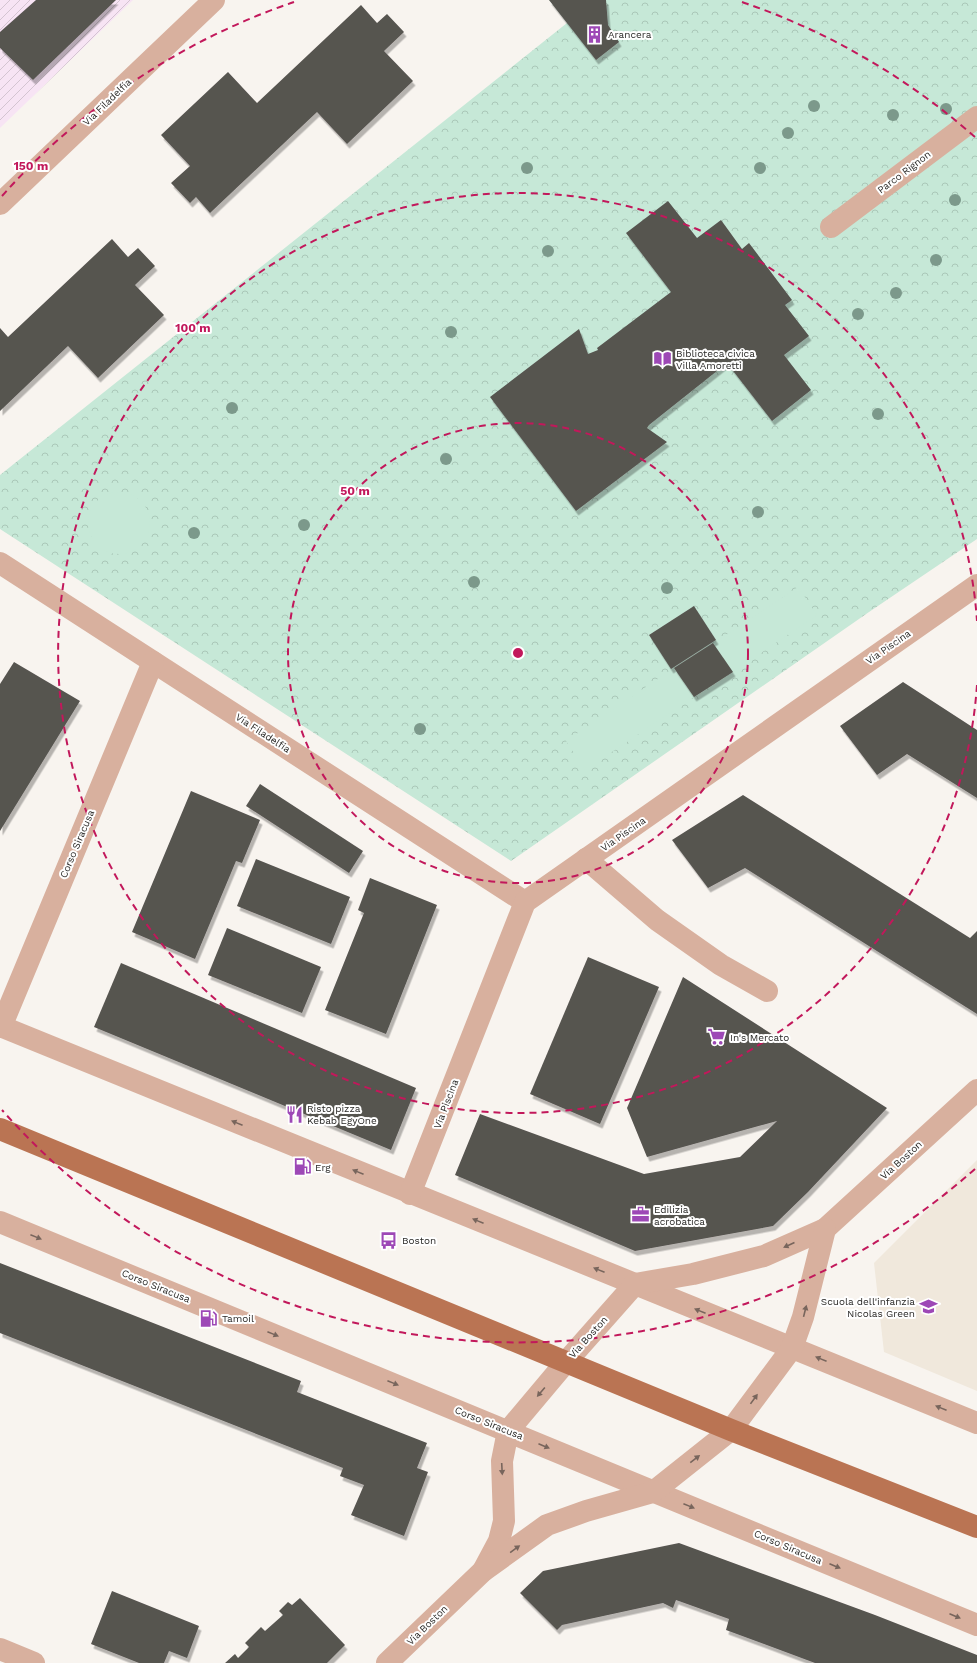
<svg xmlns="http://www.w3.org/2000/svg" width="977" height="1663" font-family="'Work Sans',sans-serif">
<style>
.built{fill:#f0e8dc}
.industrial{fill:url(#industrial-furrows)}
.park{fill:url(#park-crowns)}
.pitch{fill:#c6e8d7}
.building{fill:#575450;filter:url(#shadow)}
.lines{fill:none;stroke-linecap:round;stroke-linejoin:round}
.minor{stroke:#d8b09e;stroke-width:22}
.major{stroke:#ba7453;stroke-width:22}
.tree{fill:#7c998b}
.oneway{fill:#78655c}
.ring{fill:none;stroke:#c2185b;stroke-width:2;stroke-dasharray:7 5}
.labels{text-anchor:middle;dominant-baseline:central;stroke-width:4;stroke-linejoin:round;paint-order:stroke}
.poi-label{font-size:10px;fill:#292826;stroke:#fff;text-anchor:start}
.street-label{font-size:10px;fill:#292826;stroke:#fff}
.centre{fill:#c2185b;stroke:#fff;stroke-width:2}
.ring-label{font-size:12px;text-anchor:middle;font-weight:bold;fill:#c2185b;stroke:#fff;stroke-width:4;stroke-linejoin:round;paint-order:stroke}
</style>
<defs>
<pattern id="industrial-furrows" width="10" height="10" patternUnits="userSpaceOnUse"><rect width="10" height="10" fill="#f7e4f4"/><path d="M-1 1l2-2M0 10L10 0M9 11l2-2" fill="none" stroke="#d4c4d1"/></pattern>
<pattern id="park-crowns" width="20" height="18" patternUnits="userSpaceOnUse"><rect width="20" height="18" fill="#c6e8d7"/><path d="M2 6a3 3 0 1 1 6 0M12 15a3 3 0 1 1 6 0" fill="none" stroke="#aac7b8"/></pattern>
<filter id="shadow"><feDropShadow dx="2.5" dy="4.5" stdDeviation="0" flood-color="#0004"/></filter>
</defs>
<rect width="100%" height="100%" fill="#f8f4ef"/>
<path class="built" d="M 977,1160 L 977,1391 L 884,1352 L 874,1263 Z"/>
<path class="industrial" d="M 0,0 L 133,0 L 0,128 Z"/>
<path class="park" d="M 549,0 L 977,0 L 977,539 L 869,612 L 511,861 L 0,529 L 0,475 L 567,23 Z"/>
<g class="pitch">
<circle cx="119" cy="523" r="31"/>
<path d="M 798,587 L 817,615 L 733,672 L 714,643 Z"/>
<path d="M 674,668 L 694,697 L 585,770 L 566,741 Z"/>
</g>
<g class="building">
<path d="M 36,0 L 116,0 L 33,80 L 0,48 L 0,32 Z"/>
<path d="M 549,0 L 606,0 L 608,25 L 619,42 L 596,60 Z"/>
<path d="M 361,5 L 377,23 L 387,14 L 404,32 L 384,51 L 413,81 L 347,144 L 317,112 L 210,213 L 196,197 L 190,203 L 171,183 L 190,166 L 161,135 L 228,72 L 257,103 Z"/>
<path d="M 668,201 L 697,238 L 721,220 L 742,249 L 749,243 L 792,300 L 785,305 L 809,336 L 784,355 L 811,390 L 772,421 L 727,363 L 649,425 L 647,428 L 667,442 L 576,511 L 490,397 L 579,329 L 588,354 L 598,350 L 597,348 L 671,292 L 626,233 Z"/>
<path d="M 112,239 L 128,257 L 138,248 L 155,266 L 135,285 L 164,315 L 98,378 L 68,346 L 0,411 L 0,328 L 8,337 Z"/>
<path d="M 694,606 L 716,640 L 671,669 L 649,635 Z"/>
<path d="M 713,643 L 733,672 L 694,697 L 674,668 Z"/>
<path d="M 14,662 L 80,701 L 0,831 L 0,684 Z"/>
<path d="M 903,682 L 977,730 L 977,798 L 907,754 L 877,775 L 840,726 Z"/>
<path d="M 260,784 L 363,851 L 349,873 L 246,806 Z"/>
<path d="M 191,791 L 260,820 L 242,863 L 236,861 L 195,959 L 132,932 Z"/>
<path d="M 743,795 L 970,938 L 977,931 L 977,1014 L 745,868 L 708,888 L 672,840 Z"/>
<path d="M 256,859 L 350,897 L 331,944 L 237,906 Z"/>
<path d="M 370,878 L 437,905 L 386,1034 L 325,1010 L 364,913 L 358,910 Z"/>
<path d="M 227,928 L 321,967 L 302,1013 L 208,975 Z"/>
<path d="M 588,957 L 659,987 L 600,1124 L 530,1094 Z"/>
<path d="M 121,963 L 416,1088 L 391,1150 L 94,1027 Z"/>
<path d="M 683,977 L 887,1108 L 808,1192 L 773,1226 L 635,1251 L 455,1175 L 480,1114 L 644,1174 L 740,1157 L 777,1121 L 647,1157 L 627,1108 Z"/>
<path d="M 0,1263 L 301,1381 L 297,1392 L 427,1443 L 417,1468 L 428,1472 L 404,1536 L 351,1515 L 364,1485 L 340,1476 L 343,1468 L 0,1333 Z"/>
<path d="M 679,1543 L 875,1615 L 977,1655 L 977,1663 L 815,1663 L 726,1630 L 729,1619 L 676,1600 L 673,1608 L 663,1603 L 562,1625 L 557,1630 L 520,1593 L 543,1571 Z"/>
<path d="M 112,1591 L 199,1626 L 187,1658 L 169,1651 L 164,1663 L 139,1663 L 91,1644 Z"/>
<path d="M 300,1598 L 345,1645 L 327,1663 L 225,1663 L 235,1654 L 238,1658 L 249,1647 L 245,1643 L 261,1627 L 265,1631 L 283,1615 L 279,1611 L 288,1602 L 292,1605 Z"/>
</g>
<g class="lines">
<g class="minor">
<path d="M 0,204 L 214,0"/>
<path d="M 831,227 L 977,117"/>
<path d="M 0,563 L 525,902"/>
<path d="M 586,859 L 657,920 L 721,965 L 767,991"/>
<path d="M 0,1026 L 977,1423"/>
<path d="M 1,1027 L 153,662"/>
<path d="M 410,1194 L 525,902 L 977,585"/>
<path d="M 0,1222 L 977,1625"/>
<path d="M 483,1571 L 499,1541 L 504,1521 L 502,1461 L 508,1431 L 566,1362 L 635,1284 L 693,1274 L 764,1256 L 825,1229 L 977,1090"/>
<path d="M 0,1649 L 34,1663"/>
<path d="M 387,1663 L 483,1571 L 547,1525 L 586,1511 L 653,1492 L 731,1430 L 792,1348 L 803,1317 L 825,1229"/>
</g>
<path class="major" d="M 0,1129 L 731,1430 L 977,1527"/>
</g>
<g class="tree">
<circle cx="814" cy="106" r="6"/>
<circle cx="946" cy="109" r="6"/>
<circle cx="893" cy="115" r="6"/>
<circle cx="788" cy="133" r="6"/>
<circle cx="527" cy="168" r="6"/>
<circle cx="760" cy="168" r="6"/>
<circle cx="955" cy="200" r="6"/>
<circle cx="548" cy="251" r="6"/>
<circle cx="936" cy="260" r="6"/>
<circle cx="896" cy="293" r="6"/>
<circle cx="858" cy="314" r="6"/>
<circle cx="451" cy="332" r="6"/>
<circle cx="232" cy="408" r="6"/>
<circle cx="878" cy="414" r="6"/>
<circle cx="446" cy="459" r="6"/>
<circle cx="758" cy="512" r="6"/>
<circle cx="304" cy="525" r="6"/>
<circle cx="194" cy="533" r="6"/>
<circle cx="474" cy="582" r="6"/>
<circle cx="667" cy="588" r="6"/>
<circle cx="420" cy="729" r="6"/>
</g>
<defs><path id="oneway-solid" d="M-6-.8H1V-3.2L6.5 0L1 3.2V.8H-6Z"/></defs>
<g class="oneway">
<use href="#oneway-solid" transform="translate(237 1123) rotate(-158)"/>
<use href="#oneway-solid" transform="translate(358 1172) rotate(-158)"/>
<use href="#oneway-solid" transform="translate(478 1221) rotate(-158)"/>
<use href="#oneway-solid" transform="translate(36 1237) rotate(22)"/>
<use href="#oneway-solid" transform="translate(789 1245) rotate(156)"/>
<use href="#oneway-solid" transform="translate(599 1270) rotate(-158)"/>
<use href="#oneway-solid" transform="translate(700 1311) rotate(-158)"/>
<use href="#oneway-solid" transform="translate(805 1311) rotate(-76)"/>
<use href="#oneway-solid" transform="translate(273 1334) rotate(22)"/>
<use href="#oneway-solid" transform="translate(821 1359) rotate(-158)"/>
<use href="#oneway-solid" transform="translate(393 1383) rotate(22)"/>
<use href="#oneway-solid" transform="translate(541 1392) rotate(130)"/>
<use href="#oneway-solid" transform="translate(754 1399) rotate(-54)"/>
<use href="#oneway-solid" transform="translate(941 1408) rotate(-158)"/>
<use href="#oneway-solid" transform="translate(544 1446) rotate(23)"/>
<use href="#oneway-solid" transform="translate(695 1459) rotate(-38)"/>
<use href="#oneway-solid" transform="translate(502 1469) rotate(87)"/>
<use href="#oneway-solid" transform="translate(689 1506) rotate(22)"/>
<use href="#oneway-solid" transform="translate(515 1549) rotate(-36)"/>
<use href="#oneway-solid" transform="translate(835 1566) rotate(23)"/>
<use href="#oneway-solid" transform="translate(955 1616) rotate(23)"/>
</g>
<g class="ring">
<circle cx="518" cy="653" r="230"/>
<path d="M977 685A460 460 0 1 1 977 621"/>
<path d="M975 1169A689 689 0 0 1 2 1110M2 196A689 689 0 0 1 294 2M742 2A689 689 0 0 1 975 137"/>
</g>
<defs>
<symbol id="building-bare" viewBox="-9 -9 18 18"><path d="M-4-6H4V6H1V3H-1V6H-4ZM-2.5-4.3h1.7v1.8h-1.7ZM.8-4.3h1.7v1.8H.8ZM-2.5-1h1.7V.8h-1.7ZM.8-1h1.7V.8H.8Z" fill="#9d48b6" stroke="#fff" stroke-width="2.5" paint-order="stroke"/></symbol>
<symbol id="library-bare" viewBox="-9 -9 18 18"><path d="M-6-4Q-3-5.5-.7-3.5V5Q-3 3-6 4ZM6-4Q3-5.5 .7-3.5V5Q3 3 6 4Z" fill="#9d48b6" stroke="#fff" stroke-width="2.5" paint-order="stroke"/></symbol>
<symbol id="supermarket-bare" viewBox="-9 -9 18 18"><path d="M-6-5.5h2.5l.6 2H6L4.5 2H-2.5L-4.4-4H-6ZM-1.5 3.2a1.3 1.3 0 1 0 .1 0ZM3 3.2a1.3 1.3 0 1 0 .1 0Z" fill="#9d48b6" stroke="#fff" stroke-width="2.5" paint-order="stroke"/></symbol>
<symbol id="restaurant-bare" viewBox="-9 -9 18 18"><path d="M-5-6h1v4h1v-4h1v4h1v-4h1v5L-1.5 .5V6h-2V.5L-5-1ZM5-6V6H3V1.5H1.5Q1.5-4 5-6Z" fill="#9d48b6" stroke="#fff" stroke-width="2.5" paint-order="stroke"/></symbol>
<symbol id="fuel-bare" viewBox="-9 -9 18 18"><path d="M-5.5-6h7V0h2V4h1.3V-2.5L3-4.5l.8-.8L6-3V5H2.5V1h-1V6h-7ZM-4.2-4.7v3.2H.2V-4.7Z" fill="#9d48b6" stroke="#fff" stroke-width="2.5" paint-order="stroke"/></symbol>
<symbol id="office-bare" viewBox="-9 -9 18 18"><path d="M-6-3h4V-5.5h4V-3h4V5H-6ZM-1-4.5V-3h2v-1.5ZM-6 0V1H6V0Z" fill="#9d48b6" stroke="#fff" stroke-width="2.5" paint-order="stroke"/></symbol>
<symbol id="bus-bare" viewBox="-9 -9 18 18"><path d="M-5-6H5V4H4V6H2V4H-2V6H-4V4H-5ZM-3.5-4V0h7V-4ZM-3.5 1.2v1.5H-2V1.2ZM2 1.2v1.5H3.5V1.2Z" fill="#9d48b6" stroke="#fff" stroke-width="2.5" paint-order="stroke"/></symbol>
<symbol id="school-bare" viewBox="-9 -9 18 18"><path d="M0-5L7-2L0 1L-7-2ZM-4 1L0 2.5L4 1V4Q0 6-4 4Z" fill="#9d48b6" stroke="#fff" stroke-width="2.5" paint-order="stroke"/></symbol>
</defs>
<g fill-rule="evenodd">
<use href="#building-bare" x="582" y="22" width="25" height="25"/>
<use href="#library-bare" x="650" y="346" width="25" height="25"/>
<use href="#supermarket-bare" x="704" y="1024" width="25" height="25"/>
<use href="#restaurant-bare" x="282" y="1102" width="25" height="25"/>
<use href="#fuel-bare" x="290" y="1154" width="25" height="25"/>
<use href="#office-bare" x="628" y="1202" width="25" height="25"/>
<use href="#bus-bare" x="376" y="1228" width="25" height="25"/>
<use href="#school-bare" x="916" y="1294" width="25" height="25"/>
<use href="#fuel-bare" x="196" y="1306" width="25" height="25"/>
</g>
<g class="labels">
<g class="poi-label">
<text x="608" y="34">Arancera</text>
<text x="676" y="353">Biblioteca civica<tspan x="676" dy="12">Villa Amoretti</tspan></text>
<text x="730" y="1037">In's Mercato</text>
<text x="307" y="1108">Risto pizza<tspan x="307" dy="12">Kebab EgyOne</tspan></text>
<text x="315" y="1167">Erg</text>
<text x="654" y="1209">Edilizia<tspan x="654" dy="12">acrobatica</tspan></text>
<text x="402" y="1240">Boston</text>
<text x="915" y="1301" text-anchor="end">Scuola dell'infanzia<tspan x="915" dy="12">Nicolas Green</tspan></text>
<text x="222" y="1318">Tamoil</text>
</g>
<g class="street-label">
<text transform="translate(107 102) rotate(-44)">Via Filadelfia</text>
<text transform="translate(904 172) rotate(-37)">Parco Rignon</text>
<text transform="translate(888 647) rotate(-35)">Via Piscina</text>
<text transform="translate(263 733) rotate(33)">Via Filadelfia</text>
<text transform="translate(623 834) rotate(-35)">Via Piscina</text>
<text transform="translate(77 844) rotate(-67)">Corso Siracusa</text>
<text transform="translate(446 1104) rotate(-69)">Via Piscina</text>
<text transform="translate(901 1160) rotate(-42)">Via Boston</text>
<text transform="translate(156 1286) rotate(22)">Corso Siracusa</text>
<text transform="translate(588 1337) rotate(-48)">Via Boston</text>
<text transform="translate(489 1423) rotate(22)">Corso Siracusa</text>
<text transform="translate(788 1547) rotate(23)">Corso Siracusa</text>
<text transform="translate(427 1625) rotate(-44)">Via Boston</text>
</g>
</g>
<circle cx="518" cy="653" r="6" class="centre"/>
<g class="ring-label">
<text x="31" y="170">150 m</text>
<text x="193" y="332">100 m</text>
<text x="355" y="495">50 m</text>
</g>
</svg>
